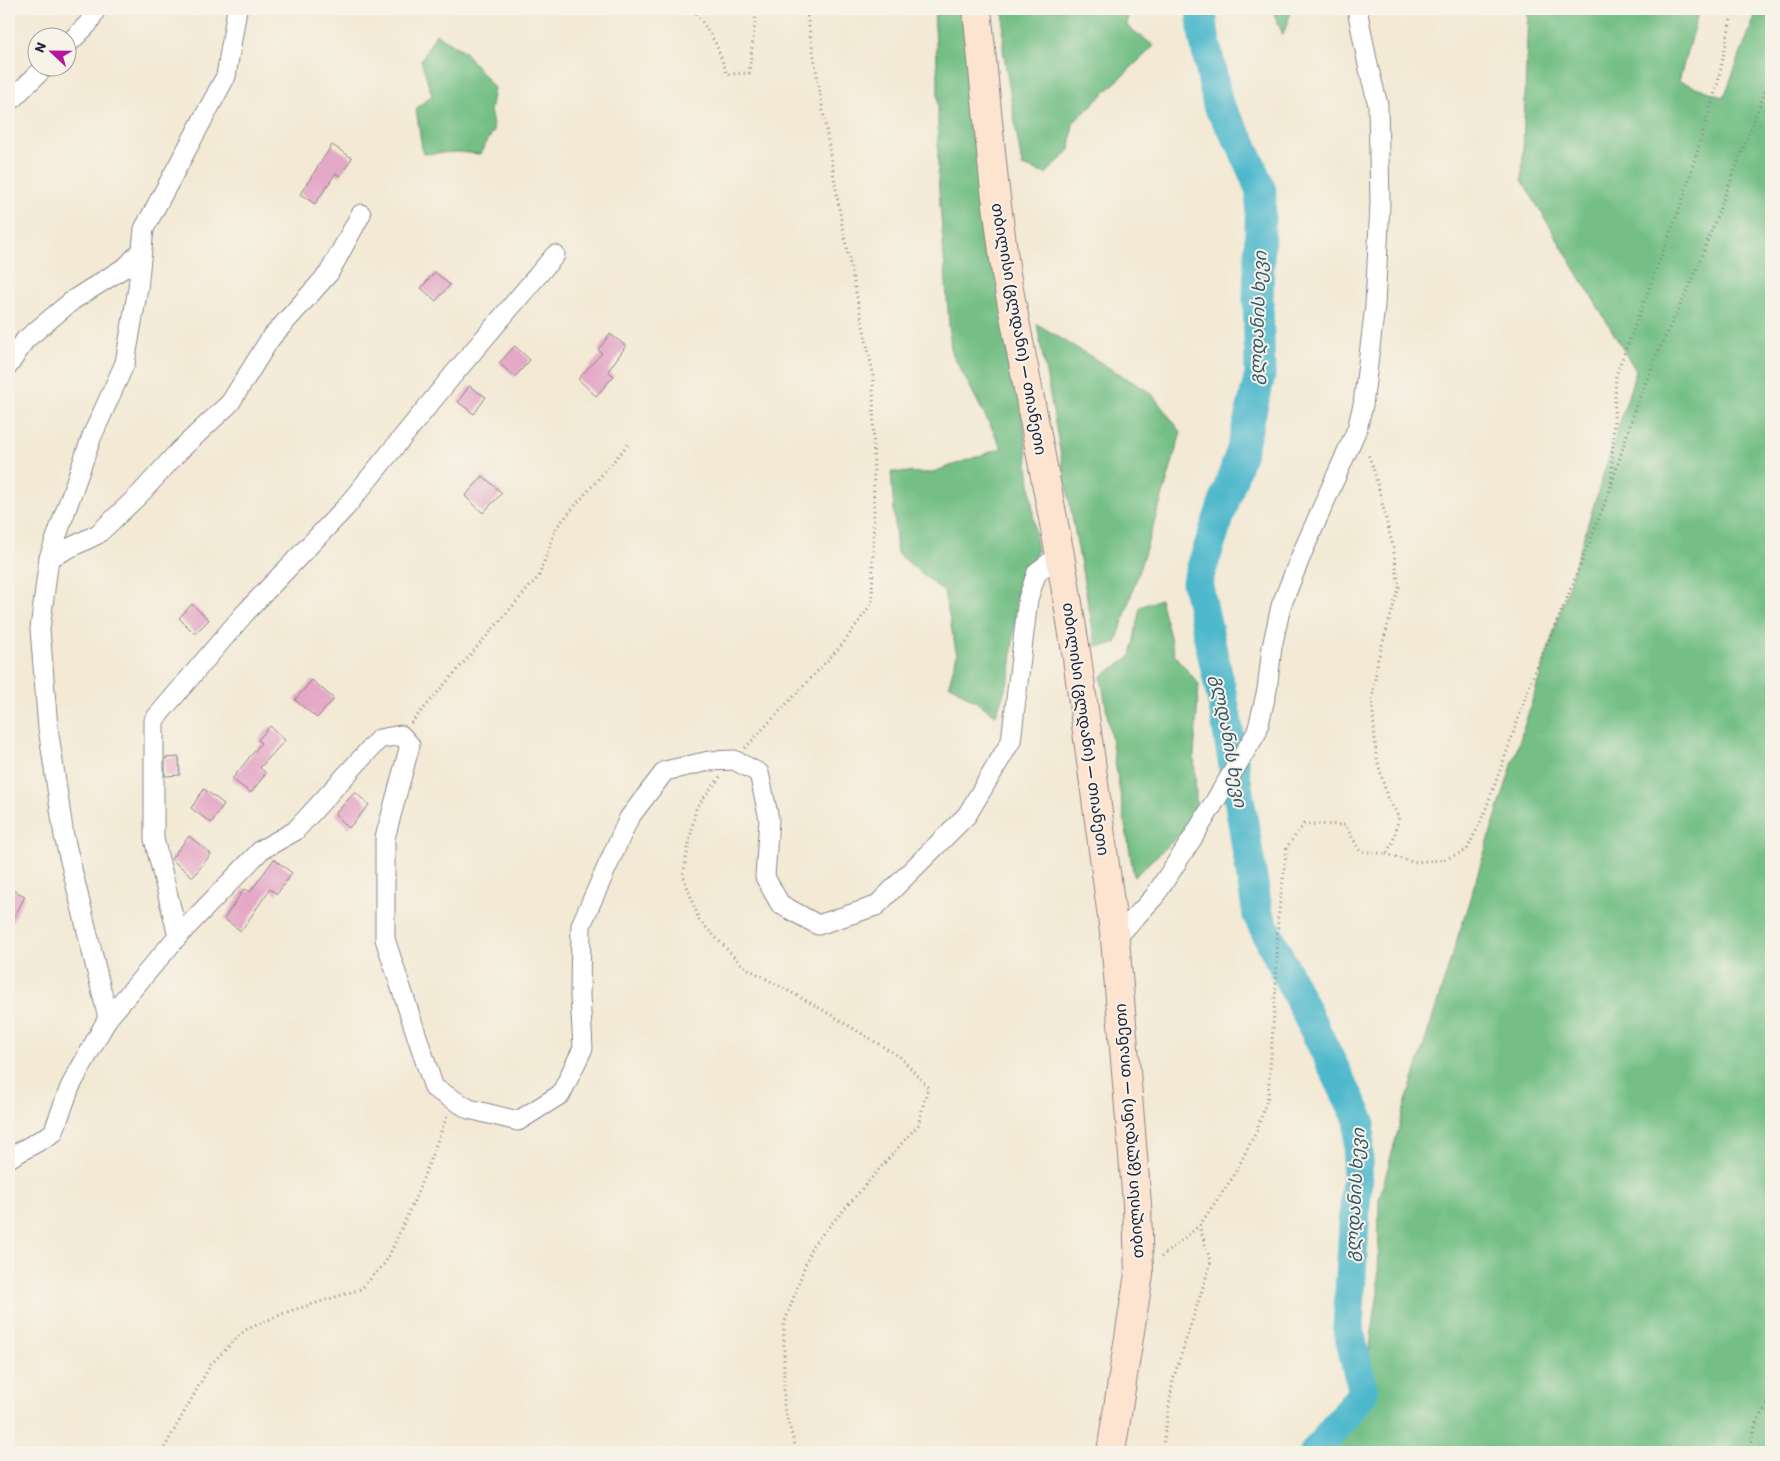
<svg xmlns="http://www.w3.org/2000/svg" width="1780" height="1461" font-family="Itim,'Noto Sans Georgian',sans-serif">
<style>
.forest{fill:#74bf86;stroke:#4b7060}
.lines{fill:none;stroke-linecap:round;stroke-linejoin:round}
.river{stroke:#4eb8cc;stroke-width:31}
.building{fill:#e4a8c6}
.minor-casing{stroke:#8a8688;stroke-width:21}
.secondary-casing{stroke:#8a8688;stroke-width:30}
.path{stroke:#8a8688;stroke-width:3;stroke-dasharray:1 4;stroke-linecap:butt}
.minor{stroke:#fff;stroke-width:19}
.secondary{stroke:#fde4d1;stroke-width:28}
.labels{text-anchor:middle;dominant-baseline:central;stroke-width:4;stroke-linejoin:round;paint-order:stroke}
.street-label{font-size:16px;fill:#22223b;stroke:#f7f3e8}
.water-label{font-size:18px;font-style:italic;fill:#31566e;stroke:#f7f3e8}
</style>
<rect width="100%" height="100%" fill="#f7f3e8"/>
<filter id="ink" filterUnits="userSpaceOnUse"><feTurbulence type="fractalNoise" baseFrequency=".02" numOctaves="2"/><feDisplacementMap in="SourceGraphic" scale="10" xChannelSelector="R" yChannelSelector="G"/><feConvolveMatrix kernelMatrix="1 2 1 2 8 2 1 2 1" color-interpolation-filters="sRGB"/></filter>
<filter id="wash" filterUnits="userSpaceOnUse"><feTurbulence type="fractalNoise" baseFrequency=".0096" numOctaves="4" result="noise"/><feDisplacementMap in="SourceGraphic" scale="20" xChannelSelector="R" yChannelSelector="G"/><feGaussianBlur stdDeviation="1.12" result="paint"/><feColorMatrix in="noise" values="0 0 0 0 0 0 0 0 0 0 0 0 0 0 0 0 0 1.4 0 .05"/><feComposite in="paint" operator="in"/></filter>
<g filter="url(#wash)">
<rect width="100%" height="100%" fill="#f3e9d4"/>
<g class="forest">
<path d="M 934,9 L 966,9 L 1024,425 L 1037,551 L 1017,593 L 1010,676 L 996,715 L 949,684 L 957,655 L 944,592 L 897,553 L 891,472 L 930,473 L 1002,448 L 951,351 L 938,176 L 938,78 Z"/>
<path d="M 1004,9 L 1128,9 L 1127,26 L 1154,46 L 1073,123 L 1070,150 L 1046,174 L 1022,166 L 1003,49 Z"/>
<path d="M 1272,9 L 1292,9 L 1283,35 Z"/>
<path d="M 1528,9 L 1699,9 L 1679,81 L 1724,97 L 1758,9 L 1771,9 L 1771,1452 L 1327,1452 L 1363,1393 L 1378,1292 L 1379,1200 L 1405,1105 L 1636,371 L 1522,180 Z"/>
<path d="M 436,34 L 464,51 L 494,88 L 490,111 L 494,130 L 480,154 L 456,152 L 423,154 L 416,109 L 432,95 L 421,60 Z"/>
<path d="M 1037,324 L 1151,393 L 1181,432 L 1166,485 L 1116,643 L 1096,647 Z"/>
<path d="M 1160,599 L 1175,656 L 1199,684 L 1194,755 L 1197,818 L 1134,877 L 1101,677 L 1131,656 L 1140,607 Z"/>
</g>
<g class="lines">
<path class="river" d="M 1201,9 L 1204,37 L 1218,105 L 1242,145 L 1261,191 L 1258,299 L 1260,375 L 1242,449 L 1197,582 L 1224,706 L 1258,915 L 1360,1121 L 1348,1327 L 1363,1393 L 1315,1452"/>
</g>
<g id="blocks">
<g class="building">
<path d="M 332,145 L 352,158 L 340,176 L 336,173 L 315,204 L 300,194 Z"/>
<path d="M 435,272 L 450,285 L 436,301 L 421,288 Z"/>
<path d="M 610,334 L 626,346 L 608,371 L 614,376 L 596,396 L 578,379 L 602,353 L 598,350 Z"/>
<path d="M 515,346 L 530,360 L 515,377 L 499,363 Z"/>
<path d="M 469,386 L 486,397 L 474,414 L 458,402 Z"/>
<path d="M 483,476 L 502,493 L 483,513 L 465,496 Z"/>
<path d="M 192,604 L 209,620 L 195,634 L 179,618 Z"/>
<path d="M 312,680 L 334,699 L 317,718 L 295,700 Z"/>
<path d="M 270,726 L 285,740 L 260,768 L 266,773 L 251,793 L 232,779 L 261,743 L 258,740 Z"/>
<path d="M 179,757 L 180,775 L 165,776 L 165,758 Z"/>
<path d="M 204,789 L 224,804 L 211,823 L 191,808 Z"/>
<path d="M 355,792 L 369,805 L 349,828 L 335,814 Z"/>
<path d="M 189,836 L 211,854 L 193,877 L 171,859 Z"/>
<path d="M 274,859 L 292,873 L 277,894 L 270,889 L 241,931 L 224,919 L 244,889 L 250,892 Z"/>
<path d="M 9,888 L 25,896 L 9,928 Z"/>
</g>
</g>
</g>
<g filter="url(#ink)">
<use href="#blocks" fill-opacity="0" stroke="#8a8688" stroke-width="1"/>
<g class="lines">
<defs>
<g id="minor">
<path d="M 68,44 L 88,24 L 96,9"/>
<path d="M 9,102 L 44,68"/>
<path d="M 9,365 L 25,340 L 73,300 L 127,266 L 142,250"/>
<path d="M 49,558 L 98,534 L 140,494 L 179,451 L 230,403 L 270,339 L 329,273 L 361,214"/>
<path d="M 178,936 L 154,839 L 154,720 L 245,613 L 345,508 L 453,375 L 555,255"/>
<path d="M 1115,939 L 1154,897 L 1192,839 L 1257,732 L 1267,690 L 1272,647 L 1281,606 L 1303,551 L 1357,429 L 1363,405 L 1375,306 L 1380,202 L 1378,105 L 1368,65 L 1357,9"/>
<path d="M 108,1018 L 178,936 L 261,850 L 295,831 L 379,739 L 401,735 L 410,745 L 385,838 L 385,939 L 434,1088 L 469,1109 L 518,1121 L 561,1094 L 583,1048 L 580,996 L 581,925 L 629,818 L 665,771 L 709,761 L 734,760 L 759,773 L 769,819 L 765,877 L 780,904 L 818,925 L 876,906 L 967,815 L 1011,741 L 1028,599 L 1037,572 L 1060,555"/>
<path d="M 9,1158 L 53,1133 L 70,1087 L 108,1018 L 64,836 L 48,728 L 40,629 L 49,558 L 92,436 L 125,363 L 138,288 L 144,229 L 226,76 L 237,9"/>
</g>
<path id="secondary" d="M 977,9 L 994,182 L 1006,274 L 1060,555 L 1077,658 L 1115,939 L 1137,1204 L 1139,1274 L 1111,1452"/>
</defs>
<use href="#minor" class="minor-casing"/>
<use href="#secondary" class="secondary-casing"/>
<g class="path">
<path d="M 694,9 L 716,44 L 727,74 L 749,73 L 756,14 L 755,9"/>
<path d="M 1612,483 L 1636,406 L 1658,352 L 1692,281 L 1771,76"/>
<path d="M 411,723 L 539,576 L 556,528 L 630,442"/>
<path d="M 745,748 L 842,645 L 872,603 L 874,507 L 873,373 L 843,231 L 806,9"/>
<path d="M 720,777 L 696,808 L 683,875 L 699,920 L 743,966 L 823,1010 L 900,1057 L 928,1087 L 918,1125 L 812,1246 L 784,1324 L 784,1408 L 797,1452"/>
<path d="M 1386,854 L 1412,862 L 1443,860 L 1467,850 L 1484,814 L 1511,740 L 1532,678 L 1567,598 L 1611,488 L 1616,375 L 1682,202 L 1718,82 L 1733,9"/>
<path d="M 1161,1257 L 1199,1226 L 1233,1177 L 1256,1132 L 1268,1097 L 1276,985 L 1278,918 L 1287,847 L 1304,824 L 1345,825 L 1360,851 L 1386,854 L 1393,842 L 1399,817 L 1387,797 L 1376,755 L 1372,699 L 1378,659 L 1399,587 L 1393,547 L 1373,467 L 1367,452"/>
<path d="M 162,1452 L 211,1364 L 245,1330 L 284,1313 L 361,1289 L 386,1262 L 415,1199 L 447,1116"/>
<path d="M 1162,1452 L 1173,1380 L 1211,1262 L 1199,1226"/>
<path d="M 1748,1452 L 1756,1423 L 1771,1401"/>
</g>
<use href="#minor" class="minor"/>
<use href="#secondary" class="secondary"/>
</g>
</g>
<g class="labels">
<g class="street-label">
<text transform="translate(1019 329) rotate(80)">თბილისი (გლდანი) — თიანეთი</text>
<text transform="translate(1086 729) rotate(82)">თბილისი (გლდანი) — თიანეთი</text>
<text transform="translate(1129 1131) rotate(-94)">თბილისი (გლდანი) — თიანეთი</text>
</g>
<g class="water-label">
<text transform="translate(1258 318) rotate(-88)">გლდანის ხევი</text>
<text transform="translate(1229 741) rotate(80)">გლდანის ხევი</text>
<text transform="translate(1355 1195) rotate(-87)">გლდანის ხევი</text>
</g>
</g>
<rect width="1780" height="1461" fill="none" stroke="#f7f3e8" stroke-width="30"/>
<g transform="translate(52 52) rotate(292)"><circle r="24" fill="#f7f3e8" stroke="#a29fa3"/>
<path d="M0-4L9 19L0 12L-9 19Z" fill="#b5179e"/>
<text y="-8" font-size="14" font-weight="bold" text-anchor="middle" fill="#22223b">N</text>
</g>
</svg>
